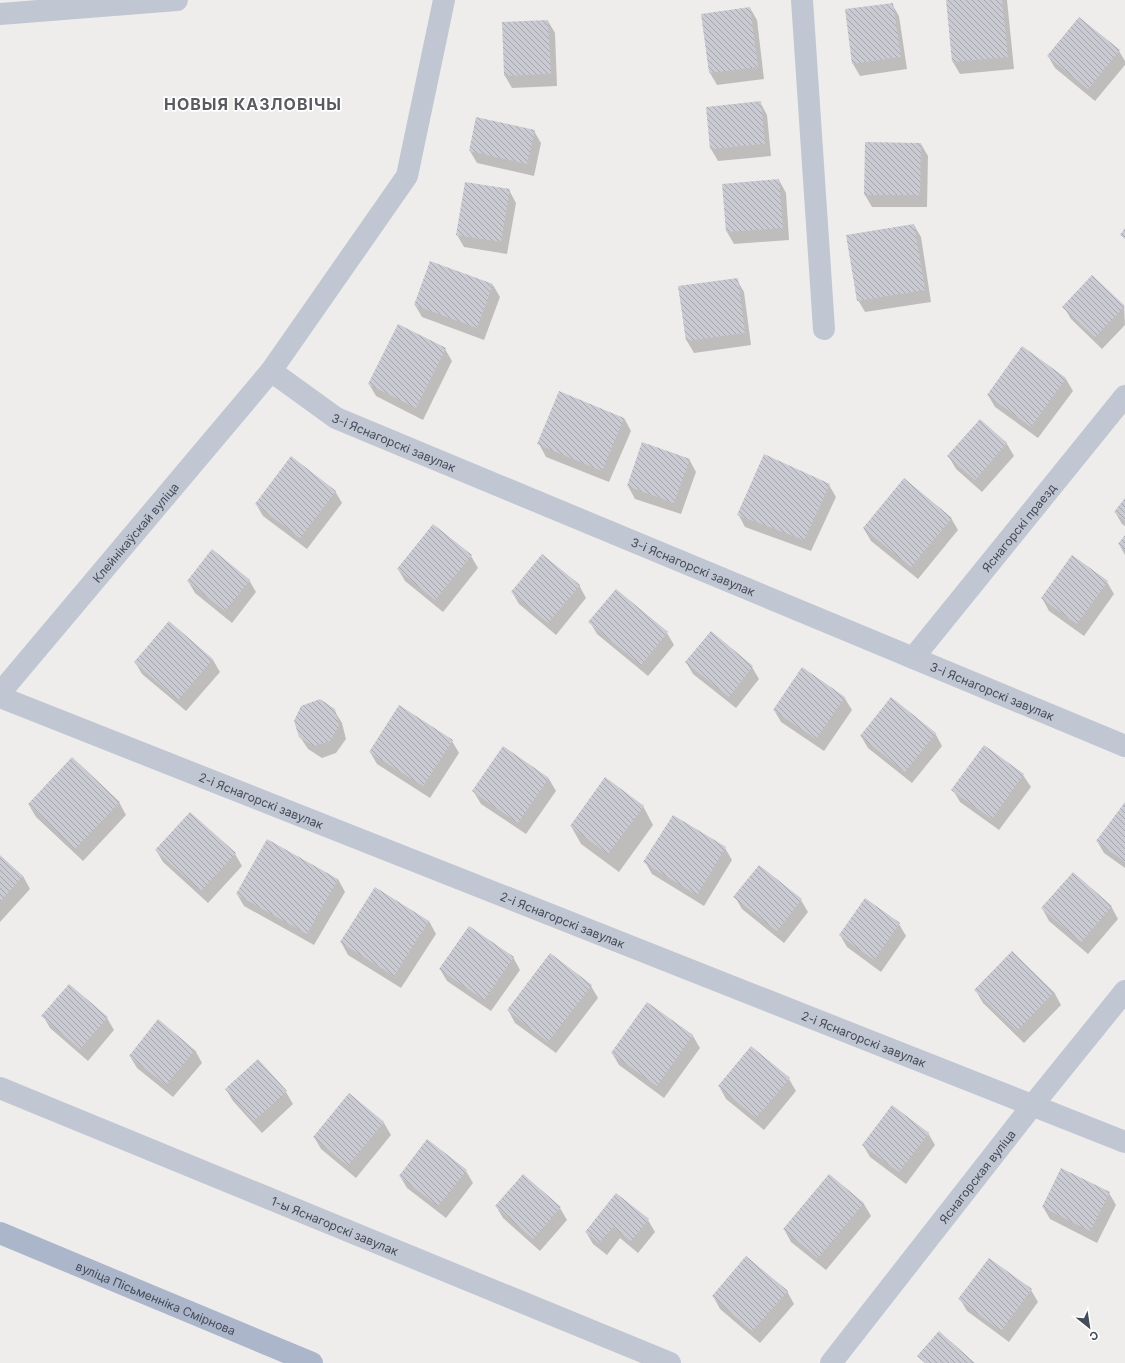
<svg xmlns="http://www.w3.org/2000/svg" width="1125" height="1363" font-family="Inter,sans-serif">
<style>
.shadow{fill:#0003}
.building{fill:url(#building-back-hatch)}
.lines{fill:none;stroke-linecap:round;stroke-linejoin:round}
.minor{stroke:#c0c6d2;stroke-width:22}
.major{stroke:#acb6cb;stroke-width:22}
.labels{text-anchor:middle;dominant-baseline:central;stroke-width:3.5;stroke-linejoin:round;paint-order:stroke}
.street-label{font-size:12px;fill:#454c59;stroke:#fff}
.district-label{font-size:16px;font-weight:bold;letter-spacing:1px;fill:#595b61;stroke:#fff}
</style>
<defs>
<pattern id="building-back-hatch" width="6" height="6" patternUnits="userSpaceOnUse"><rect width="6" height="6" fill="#c9cad2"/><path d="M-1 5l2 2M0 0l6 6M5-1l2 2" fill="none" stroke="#a5a6ad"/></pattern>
</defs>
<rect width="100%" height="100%" fill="#efedec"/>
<g class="shadow">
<path d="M 947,0 L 1007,0 L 1014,69 L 960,74 L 953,62 Z"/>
<path d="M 892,4 L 899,16 L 907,69 L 860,76 L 853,64 Z"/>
<path d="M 750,8 L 757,20 L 764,79 L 717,85 L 710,73 L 703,15 Z"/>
<path d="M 1079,18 L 1119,51 L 1125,61 L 1125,65 L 1095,101 L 1055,68 L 1048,56 Z"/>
<path d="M 548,21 L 555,33 L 557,86 L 512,88 L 505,76 Z"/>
<path d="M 760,102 L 767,115 L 771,156 L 718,161 L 711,149 L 707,108 Z"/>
<path d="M 534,131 L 541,143 L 534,176 L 477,163 L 470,151 Z"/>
<path d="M 921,144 L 928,156 L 927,207 L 872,207 L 865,195 Z"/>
<path d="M 779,180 L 786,193 L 789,240 L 734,244 L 727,232 Z"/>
<path d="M 509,190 L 516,203 L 507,254 L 464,247 L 457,235 Z"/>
<path d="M 914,225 L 921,237 L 931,302 L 865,312 L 858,300 Z"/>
<path d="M 431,262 L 493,285 L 500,297 L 484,340 L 422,317 L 415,305 Z"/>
<path d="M 737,280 L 744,292 L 751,345 L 694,353 L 687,341 L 679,287 Z"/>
<path d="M 1124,306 L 1125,325 L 1102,349 L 1071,319 L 1064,307 Z"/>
<path d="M 1022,347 L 1066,379 L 1073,391 L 1038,438 L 995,407 L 988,395 Z"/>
<path d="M 445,349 L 452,361 L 423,420 L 376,396 L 369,384 Z"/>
<path d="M 624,418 L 631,431 L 609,482 L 546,457 L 539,444 Z"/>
<path d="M 980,421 L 1007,444 L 1014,456 L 982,492 L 956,469 L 949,457 Z"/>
<path d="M 643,443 L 689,459 L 696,472 L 681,514 L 635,499 L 628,486 Z"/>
<path d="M 829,485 L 836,497 L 811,551 L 745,527 L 738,514 Z"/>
<path d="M 335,491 L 342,503 L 307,549 L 263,516 L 256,504 Z"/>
<path d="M 1125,500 L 1125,526 L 1122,524 L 1115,512 Z"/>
<path d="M 951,518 L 958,530 L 918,579 L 871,541 L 864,529 Z"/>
<path d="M 1125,536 L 1125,555 L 1119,544 Z"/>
<path d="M 471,556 L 478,568 L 443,612 L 405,581 L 398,569 Z"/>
<path d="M 249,580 L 256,592 L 232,623 L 195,593 L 188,581 Z"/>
<path d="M 1107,582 L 1114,594 L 1084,636 L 1049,611 L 1042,598 Z"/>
<path d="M 579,585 L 586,598 L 556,635 L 519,604 L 512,592 Z"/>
<path d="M 169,622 L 213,660 L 220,672 L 186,711 L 142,674 L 135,662 Z"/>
<path d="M 590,622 L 667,633 L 674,645 L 648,676 L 597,634 Z"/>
<path d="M 686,662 L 752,667 L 759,679 L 736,708 L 693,674 Z"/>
<path d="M 844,697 L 852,710 L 824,751 L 781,722 L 774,710 Z"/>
<path d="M 334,710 L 342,723 L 346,739 L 336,753 L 322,758 L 308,749 L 300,737 Z"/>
<path d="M 935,733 L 942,746 L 912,783 L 868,748 L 861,736 Z"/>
<path d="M 452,741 L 459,753 L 430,798 L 377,764 L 370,752 Z"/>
<path d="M 504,748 L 549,779 L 556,791 L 526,834 L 481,804 L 474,792 Z"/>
<path d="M 1023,775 L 1031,787 L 999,830 L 960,802 L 953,790 Z"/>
<path d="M 119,802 L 126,815 L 83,861 L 36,817 L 29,805 Z"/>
<path d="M 1125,804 L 1125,868 L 1104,853 L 1097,841 Z"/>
<path d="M 643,806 L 653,825 L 619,872 L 581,844 L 571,826 Z"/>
<path d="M 725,848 L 732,860 L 704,906 L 652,874 L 645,862 Z"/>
<path d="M 156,850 L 235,854 L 242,866 L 208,903 L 163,862 Z"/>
<path d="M 0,857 L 23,876 L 30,889 L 0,922 Z"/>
<path d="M 338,879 L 345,892 L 314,945 L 244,906 L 237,894 Z"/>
<path d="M 735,897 L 801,900 L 808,912 L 784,943 L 742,909 Z"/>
<path d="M 1111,906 L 1118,919 L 1088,954 L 1049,921 L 1042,908 Z"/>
<path d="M 429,921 L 436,934 L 401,988 L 348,955 L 341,942 Z"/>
<path d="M 899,924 L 906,936 L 881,972 L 847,947 L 840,935 Z"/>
<path d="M 513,957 L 520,970 L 491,1011 L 447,981 L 440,969 Z"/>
<path d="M 591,986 L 598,998 L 556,1053 L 515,1023 L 508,1010 Z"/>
<path d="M 976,991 L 1054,992 L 1061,1005 L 1024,1043 L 983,1003 Z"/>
<path d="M 647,1004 L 693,1036 L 700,1048 L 664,1098 L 619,1065 L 612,1053 Z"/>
<path d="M 43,1016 L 107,1018 L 114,1030 L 88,1061 L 50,1028 Z"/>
<path d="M 195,1050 L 202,1063 L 173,1097 L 137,1068 L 130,1056 Z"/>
<path d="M 258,1060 L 286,1092 L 293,1104 L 262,1133 L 233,1101 L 226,1089 Z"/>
<path d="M 789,1079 L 796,1091 L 764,1130 L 726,1099 L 719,1086 Z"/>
<path d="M 349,1095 L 384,1123 L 391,1135 L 356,1178 L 321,1149 L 314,1137 Z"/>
<path d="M 928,1133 L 935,1145 L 906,1184 L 870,1157 L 863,1145 Z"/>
<path d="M 466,1171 L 473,1183 L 446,1218 L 407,1188 L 400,1176 Z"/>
<path d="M 829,1175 L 864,1204 L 871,1216 L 826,1270 L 791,1242 L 784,1229 Z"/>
<path d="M 1109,1193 L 1116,1205 L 1097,1243 L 1050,1219 L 1043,1207 Z"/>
<path d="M 496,1206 L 560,1208 L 567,1220 L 540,1251 L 503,1218 Z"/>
<path d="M 648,1220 L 655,1232 L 638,1253 L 620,1238 L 607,1255 L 593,1244 L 586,1232 Z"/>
<path d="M 1031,1290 L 1038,1302 L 1009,1342 L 967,1311 L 960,1299 Z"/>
<path d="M 787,1291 L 794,1304 L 760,1343 L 720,1309 L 713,1296 Z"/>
</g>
<g class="building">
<path d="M 946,0 L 1002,0 L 1008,57 L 952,62 Z"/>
<path d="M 893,3 L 901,57 L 852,64 L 845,9 Z"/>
<path d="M 750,7 L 758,67 L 709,73 L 701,14 Z"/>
<path d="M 1079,17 L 1120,50 L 1088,89 L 1047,56 Z"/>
<path d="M 548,20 L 551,74 L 504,76 L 502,22 Z"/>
<path d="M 761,101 L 765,144 L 710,149 L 706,107 Z"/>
<path d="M 476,117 L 535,130 L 527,164 L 469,151 Z"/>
<path d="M 865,142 L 921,143 L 920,195 L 864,195 Z"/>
<path d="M 779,179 L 783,228 L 726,232 L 722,184 Z"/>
<path d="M 465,182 L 510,189 L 501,242 L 456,235 Z"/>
<path d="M 914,224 L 925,290 L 857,301 L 846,235 Z"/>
<path d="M 1125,228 L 1125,239 L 1120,235 Z"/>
<path d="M 430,261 L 493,284 L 477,328 L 414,305 Z"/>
<path d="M 1092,275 L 1125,306 L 1095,337 L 1062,307 Z"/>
<path d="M 738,278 L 745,333 L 686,341 L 678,286 Z"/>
<path d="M 398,324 L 446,348 L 416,408 L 368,384 Z"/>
<path d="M 1022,346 L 1066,378 L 1031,427 L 987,395 Z"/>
<path d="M 559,391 L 624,418 L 602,471 L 537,444 Z"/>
<path d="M 980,419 L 1007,443 L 975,480 L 947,456 Z"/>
<path d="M 642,442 L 690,459 L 674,503 L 627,486 Z"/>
<path d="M 764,454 L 830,484 L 804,540 L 737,515 Z"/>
<path d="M 291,456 L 336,491 L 300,538 L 255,504 Z"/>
<path d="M 904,478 L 952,518 L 911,567 L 863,528 Z"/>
<path d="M 1125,498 L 1125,521 L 1114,512 Z"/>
<path d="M 433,524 L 472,555 L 435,600 L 397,569 Z"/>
<path d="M 1125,535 L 1125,550 L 1118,544 Z"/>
<path d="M 212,549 L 250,580 L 225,611 L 187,581 Z"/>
<path d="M 542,554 L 580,585 L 548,623 L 511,592 Z"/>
<path d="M 1072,555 L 1108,581 L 1077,624 L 1041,598 Z"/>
<path d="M 616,589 L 668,632 L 641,665 L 588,622 Z"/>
<path d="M 169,621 L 213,659 L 178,700 L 134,662 Z"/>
<path d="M 711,631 L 753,666 L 729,697 L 685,662 Z"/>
<path d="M 802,667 L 845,697 L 816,739 L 773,710 Z"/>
<path d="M 891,697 L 936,733 L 905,772 L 860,736 Z"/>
<path d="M 320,699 L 335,709 L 339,726 L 330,741 L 314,746 L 299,737 L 294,721 L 301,706 Z"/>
<path d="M 399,705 L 453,740 L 423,786 L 369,752 Z"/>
<path d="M 984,745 L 1024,774 L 992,819 L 951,790 Z"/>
<path d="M 503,746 L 549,778 L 518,823 L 472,791 Z"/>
<path d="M 72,757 L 120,802 L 75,849 L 28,804 Z"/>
<path d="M 605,777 L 644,806 L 608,854 L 570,826 Z"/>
<path d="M 1125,802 L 1125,862 L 1096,841 Z"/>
<path d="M 190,812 L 236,853 L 201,891 L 155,850 Z"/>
<path d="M 673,815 L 726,847 L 697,895 L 643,862 Z"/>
<path d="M 267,839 L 338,879 L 307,934 L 236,894 Z"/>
<path d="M 0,855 L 23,876 L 0,902 Z"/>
<path d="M 759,865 L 802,899 L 777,931 L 733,897 Z"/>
<path d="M 1073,872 L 1112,906 L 1081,942 L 1041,908 Z"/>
<path d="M 375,887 L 429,921 L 394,976 L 340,942 Z"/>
<path d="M 865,898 L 900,923 L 874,960 L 839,935 Z"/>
<path d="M 469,926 L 514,957 L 484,1000 L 439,969 Z"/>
<path d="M 1012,951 L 1054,992 L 1017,1031 L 974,990 Z"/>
<path d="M 550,953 L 592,985 L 548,1042 L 507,1010 Z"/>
<path d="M 69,984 L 108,1017 L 80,1049 L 41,1016 Z"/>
<path d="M 647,1002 L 693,1035 L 657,1086 L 611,1053 Z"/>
<path d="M 158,1019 L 195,1050 L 166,1085 L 129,1056 Z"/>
<path d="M 751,1046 L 790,1078 L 756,1118 L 718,1086 Z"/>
<path d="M 258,1059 L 287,1091 L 254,1121 L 225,1089 Z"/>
<path d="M 349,1093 L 384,1122 L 348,1166 L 313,1137 Z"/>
<path d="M 892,1105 L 929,1133 L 899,1172 L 862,1145 Z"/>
<path d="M 427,1139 L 467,1170 L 438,1206 L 399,1176 Z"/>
<path d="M 1061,1168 L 1110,1192 L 1090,1231 L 1042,1207 Z"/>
<path d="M 523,1174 L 561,1207 L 533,1239 L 495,1206 Z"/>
<path d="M 829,1174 L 864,1203 L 818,1258 L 783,1229 Z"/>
<path d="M 616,1193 L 649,1219 L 631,1241 L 613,1227 L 599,1243 L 585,1232 Z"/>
<path d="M 746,1256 L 788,1291 L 752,1331 L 712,1296 Z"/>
<path d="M 989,1258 L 1032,1289 L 1001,1331 L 958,1299 Z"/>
<path d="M 939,1331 L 975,1363 L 925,1363 L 917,1356 Z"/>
</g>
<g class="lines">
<g class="minor">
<path d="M 802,0 L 824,329"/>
<path d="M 0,14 L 177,0"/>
<path id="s1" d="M 271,371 L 336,418 L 1125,746"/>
<path id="s2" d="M 913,658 L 1125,396"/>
<path id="s3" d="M 0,693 L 271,371 L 407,176 L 444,0"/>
<path id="s4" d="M 0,697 L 1125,1142"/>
<path id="s5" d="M 0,1088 L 670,1363"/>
<path id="s6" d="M 831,1363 L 1032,1106 L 1125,991"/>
</g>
<path class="major" id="s7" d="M 0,1233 L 312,1363"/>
</g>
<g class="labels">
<g class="street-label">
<text stroke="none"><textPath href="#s1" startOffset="143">3-і Яснагорскі завулак</textPath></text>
<text stroke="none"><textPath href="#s2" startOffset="168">Яснагорскі праезд</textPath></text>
<text stroke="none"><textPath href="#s3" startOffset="210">Клейнікаўскай вуліца</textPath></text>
<text stroke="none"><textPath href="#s1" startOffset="467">3-і Яснагорскі завулак</textPath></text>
<text stroke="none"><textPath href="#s1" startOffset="791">3-і Яснагорскі завулак</textPath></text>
<text stroke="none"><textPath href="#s4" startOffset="281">2-і Яснагорскі завулак</textPath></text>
<text stroke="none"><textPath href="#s4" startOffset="605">2-і Яснагорскі завулак</textPath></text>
<text stroke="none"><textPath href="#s4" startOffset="929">2-і Яснагорскі завулак</textPath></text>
<text stroke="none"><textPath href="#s6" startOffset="237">Яснагорская вуліца</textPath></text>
<text stroke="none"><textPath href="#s5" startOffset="362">1-ы Яснагорскі завулак</textPath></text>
<text stroke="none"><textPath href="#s7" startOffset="169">вуліца Пісьменніка Смірнова</textPath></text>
</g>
<g class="district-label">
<text x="253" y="104">НОВЫЯ КАЗЛОВІЧЫ</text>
</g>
</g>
<g transform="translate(1089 1327) rotate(150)" stroke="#ffffff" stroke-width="3" paint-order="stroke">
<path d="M0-3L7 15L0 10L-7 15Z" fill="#454c59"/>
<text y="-6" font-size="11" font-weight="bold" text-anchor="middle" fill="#454c59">С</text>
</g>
</svg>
